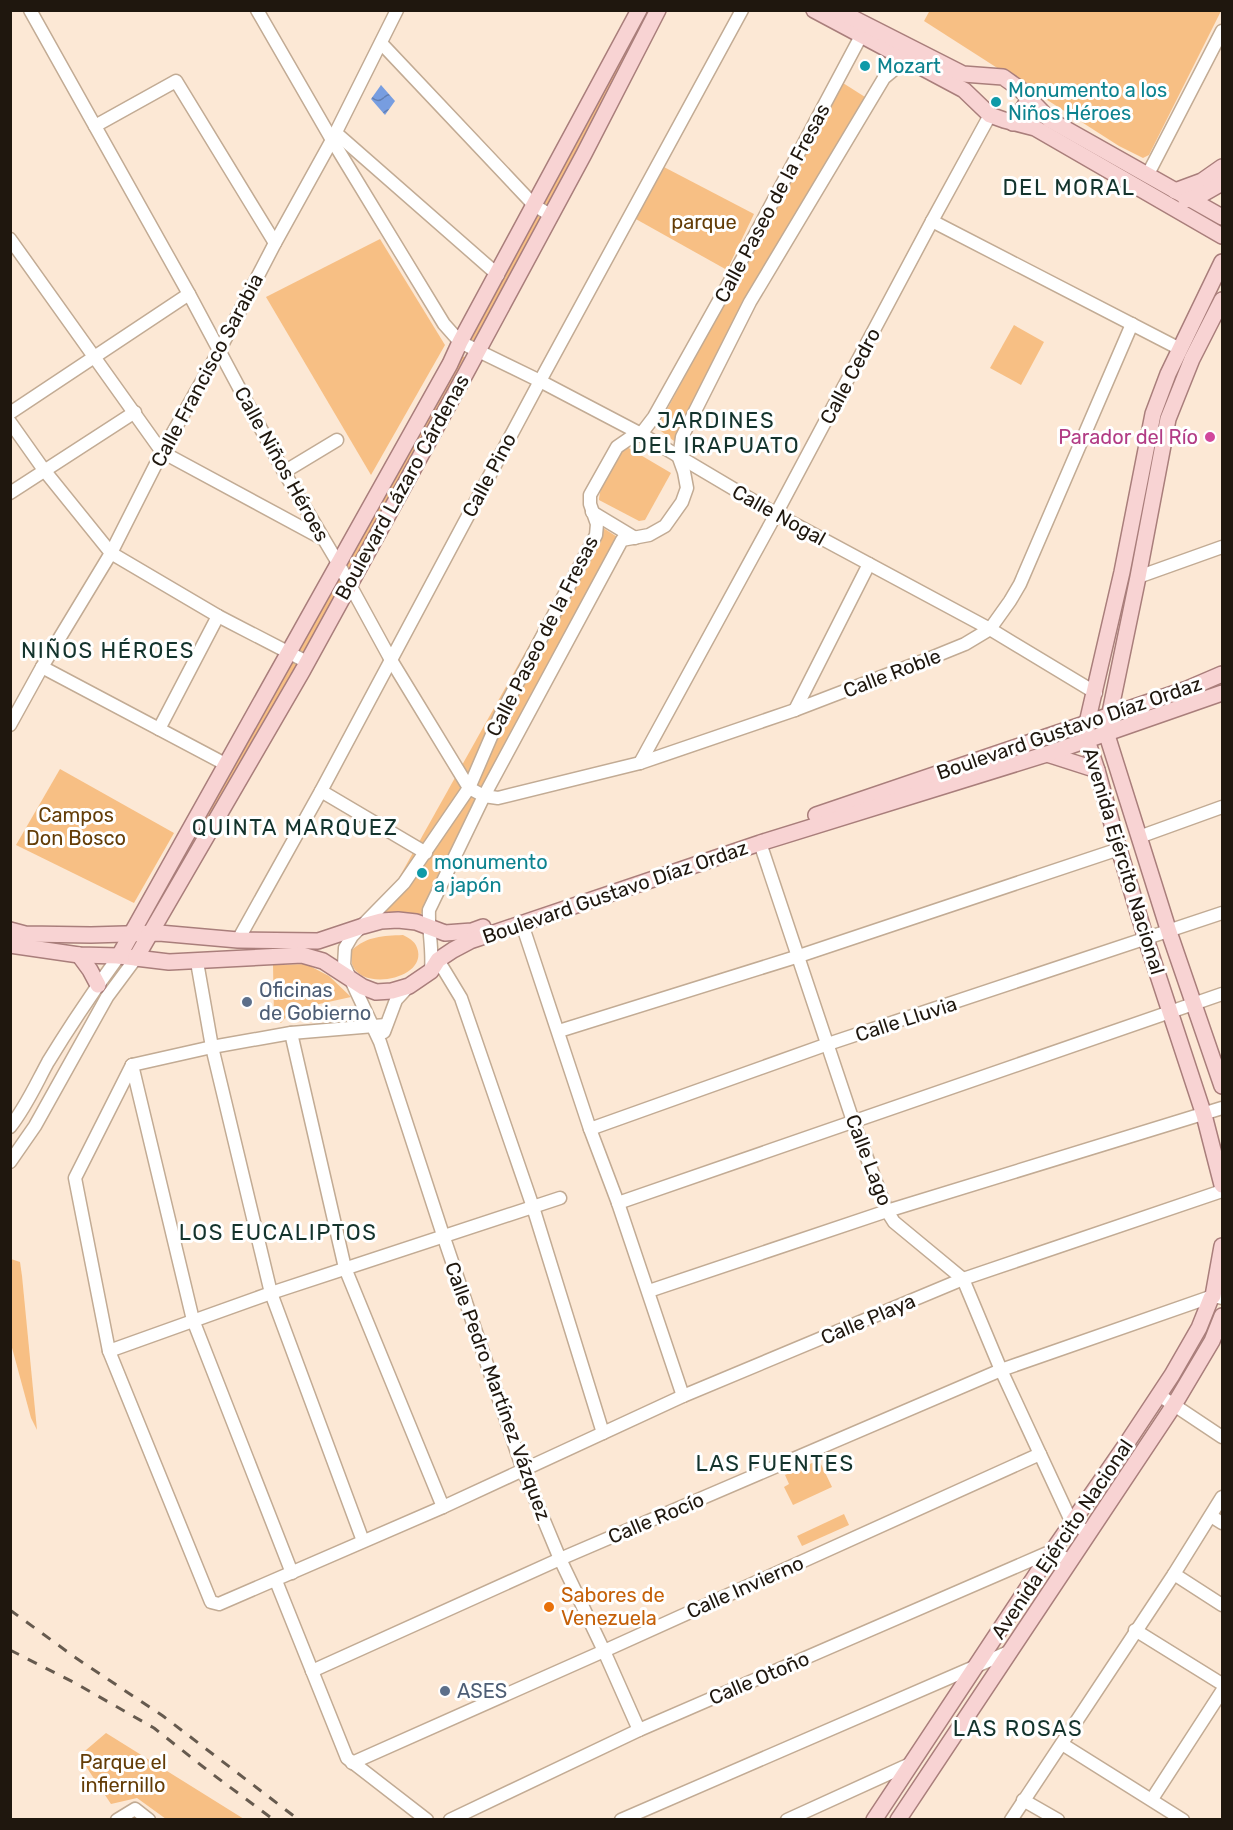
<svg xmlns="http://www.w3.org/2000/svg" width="1233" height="1830" font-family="Rubik,sans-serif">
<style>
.park{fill:#f7bf84}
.water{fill:url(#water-waves)}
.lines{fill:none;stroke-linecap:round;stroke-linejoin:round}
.minor-casing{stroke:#c2ab94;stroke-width:15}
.major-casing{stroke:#a97e7b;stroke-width:18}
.minor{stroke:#fff;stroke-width:12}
.major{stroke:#f8d3d3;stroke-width:15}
.rail{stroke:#665a4e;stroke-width:3;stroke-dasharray:10 10;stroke-linecap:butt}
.culture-dot{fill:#0f9aa8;stroke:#fff;stroke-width:2}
.hotel-dot{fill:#d1479c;stroke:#fff;stroke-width:2}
.service-dot{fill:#5c6f8a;stroke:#fff;stroke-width:2}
.food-dot{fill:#e8710a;stroke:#fff;stroke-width:2}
.labels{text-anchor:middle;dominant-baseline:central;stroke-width:6;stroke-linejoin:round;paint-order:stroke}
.culture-label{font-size:20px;fill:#0d838f;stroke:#fff;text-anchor:start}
.street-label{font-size:20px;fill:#1f170e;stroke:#fff}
.park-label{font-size:20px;fill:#643d07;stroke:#fff}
.hotel-label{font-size:20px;fill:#b23c85;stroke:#fff;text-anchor:end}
.service-label{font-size:20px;fill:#4e5e75;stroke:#fff;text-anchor:start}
.food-label{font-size:20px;fill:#c56008;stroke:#fff;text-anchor:start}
.quarter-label{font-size:22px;letter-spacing:1.5px;fill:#14342d;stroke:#fff}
</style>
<defs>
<pattern id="water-waves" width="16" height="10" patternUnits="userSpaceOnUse" patternTransform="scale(1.5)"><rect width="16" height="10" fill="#779de0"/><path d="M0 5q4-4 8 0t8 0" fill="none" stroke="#617fb4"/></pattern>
</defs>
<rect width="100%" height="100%" fill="#fce8d5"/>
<g class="park">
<path d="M 930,10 L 1221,11 L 1149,155 L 1143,158 L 1119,146 L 924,21 Z"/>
<path d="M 639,11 L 652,11 L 478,344 L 470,340 Z"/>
<path d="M 843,83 L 865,97 L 674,441 L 657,428 Z"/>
<path d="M 662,166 L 754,214 L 727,270 L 634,218 Z"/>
<path d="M 380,239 L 445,345 L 371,475 L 266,297 Z"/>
<path d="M 1014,325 L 1044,342 L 1021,385 L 990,368 Z"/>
<path d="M 458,355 L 471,359 L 165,907 L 154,900 Z"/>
<path d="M 627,447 L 671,473 L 645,520 L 639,521 L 599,500 C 599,486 615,453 627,447 Z"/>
<path d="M 597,524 L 622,540 L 420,916 L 377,917 Z"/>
<path d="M 60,769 L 174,833 L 134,903 L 16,845 Z"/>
<path d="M 403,935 C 411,939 416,942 418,951 C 424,980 360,991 352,964 C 351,960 352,954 352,950 C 367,936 383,936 403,935 Z"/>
<path d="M 306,964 L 329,976 L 351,997 L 292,1010 L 281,1023 L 274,1018 L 273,965 Z"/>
<path d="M 11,1259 L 20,1262 L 22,1276 L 37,1430 L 31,1418 L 11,1344 Z"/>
<path d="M 819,1460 L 832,1487 L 793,1505 L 784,1487 L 789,1484 L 785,1475 Z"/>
<path d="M 844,1514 L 849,1525 L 802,1546 L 797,1536 Z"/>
<path d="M 106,1733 L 244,1819 L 166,1819 L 137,1798 L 111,1804 L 79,1756 Z"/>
</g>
<path class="water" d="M 381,85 L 395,101 L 385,115 L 371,99 Z"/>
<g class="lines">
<defs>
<g id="minor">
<path d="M 30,10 L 189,294 L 284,472 L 338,563 L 391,660 L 469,788 L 484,796 L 498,798 L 640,763 L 795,710 L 933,657 L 965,644 L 990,629 L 1010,601 L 1020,584 L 1132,324"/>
<path d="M 257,10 L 332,140 L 444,324 L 460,342 L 540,381 L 641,434 L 776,514 L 990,629 L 1096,693"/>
<path d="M 381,43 L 534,205 L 550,215"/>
<path d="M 95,126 L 176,81 L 275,243"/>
<path d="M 336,133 L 498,275"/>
<path d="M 1148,174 L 1222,31"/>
<path d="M 932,221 L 1180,349"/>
<path d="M 10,239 L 162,452 L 323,539"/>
<path d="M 10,413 L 189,294"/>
<path d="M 10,422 L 44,470 L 111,553 L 218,616 L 307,662"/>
<path d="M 284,472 L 337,440"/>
<path d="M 10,493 L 135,412"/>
<path d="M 592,512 L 635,538"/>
<path d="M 1138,577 L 1222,547"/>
<path d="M 42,667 L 227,765"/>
<path d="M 795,710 L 869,564"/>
<path d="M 10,725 L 42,667 L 111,553 L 162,452 L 219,351 L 275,243 L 332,140 L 397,10"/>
<path d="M 159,729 L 218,616"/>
<path d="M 640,763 L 776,514 L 932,221 L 990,115"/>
<path d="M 321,791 L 426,853"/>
<path d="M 1139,837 L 1222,807"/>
<path d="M 760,843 L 853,1121 L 887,1211 L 894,1222 L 963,1279 L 1001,1370 L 1072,1523 L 1089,1533"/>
<path d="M 522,924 L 590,1129 L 618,1203 L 683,1396"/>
<path d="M 238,940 L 321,791 L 540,381 L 742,10"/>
<path d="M 438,960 L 461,998 L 533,1207 L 603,1433"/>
<path d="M 197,962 L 212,1047 L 271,1293 L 363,1541"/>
<path d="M 431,970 C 433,949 428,930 429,910 L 484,796 L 622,540 L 649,535 L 665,526 L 682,502 L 687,488 L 684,472 L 679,458 L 682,437 L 750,302 L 884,78 L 896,68 L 911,62"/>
<path d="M 559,1031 L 799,956 L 1119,849"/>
<path d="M 384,1032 L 396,1000 L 409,986"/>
<path d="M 291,1033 L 345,1268 L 443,1507"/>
<path d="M 132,1065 L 75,1178 L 109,1351 L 211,1602 L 219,1604 L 443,1507 L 683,1396 L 963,1279 L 1222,1191"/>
<path d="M 132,1065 L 193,1320 L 292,1573"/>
<path d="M 132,1065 L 212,1047 L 291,1033 L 386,1025"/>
<path d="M 10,1127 C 26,1107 36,1084 48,1062 C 70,1026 94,990 119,956"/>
<path d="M 590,1129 L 828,1044 L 1222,913"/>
<path d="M 10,1162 L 35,1126 L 107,997 L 136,958"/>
<path d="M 618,1203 L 1222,994"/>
<path d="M 649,1291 L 887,1211 L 1222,1108"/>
<path d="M 109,1351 L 271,1293 L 560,1198"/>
<path d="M 1159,1395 L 1222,1437"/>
<path d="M 1211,1516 L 1222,1523"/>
<path d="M 1174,1574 L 1222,1605"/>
<path d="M 276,1581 L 347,1758 L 427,1820"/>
<path d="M 1135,1630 L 1222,1684"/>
<path d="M 312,1671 L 560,1559 L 1001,1370 L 1213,1296 L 1222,1298"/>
<path d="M 639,1730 L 604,1651 L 560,1559 L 523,1470 L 443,1235 L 380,1042 L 344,965 L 345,948 L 352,936 L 404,883 L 469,788 L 500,716 L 596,535 L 597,524 L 590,504 L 590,495 L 617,447 L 630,438 L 641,434 L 654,417 L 739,265 L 861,36"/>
<path d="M 1062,1744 L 1183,1820"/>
<path d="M 352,1763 L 604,1651 L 1040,1454"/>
<path d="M 1152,1799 L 1222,1691"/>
<path d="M 1023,1800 L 1058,1820"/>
<path d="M 117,1820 L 135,1809 L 149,1820"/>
<path d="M 450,1820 L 639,1730 L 1052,1551 L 1070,1561"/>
<path d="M 621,1820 L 1011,1651"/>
<path d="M 787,1820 L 910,1764"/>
<path d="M 1011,1820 L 1174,1574 L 1222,1497"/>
</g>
<g id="major">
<path d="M 814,10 L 964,90 L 990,115 L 1004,120 L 1035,128 L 1222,236"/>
<path d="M 837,10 L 963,74 L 1003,77 L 1020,89 L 1050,120 L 1222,217"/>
<path d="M 1013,123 L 1030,98"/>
<path d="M 1175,191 L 1202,181 L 1222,167"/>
<path d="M 1186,200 L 1201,195 L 1222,183"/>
<path d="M 1222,262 L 1168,374 L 1153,414 L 1122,572 L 1087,723 L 1087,740 L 1097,770 L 1119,849 L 1146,939 L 1204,1115 L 1222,1185"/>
<path d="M 1222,300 L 1192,359 L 1168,419 L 1138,577 L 1106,732 L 1169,932 L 1222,1086"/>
<path d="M 1047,754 L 1097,770"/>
<path d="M 816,815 L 1087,723 L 1187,689 L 1222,674"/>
<path d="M 10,930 L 25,934 L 91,935 L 159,933 L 238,940 L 318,941 L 363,926 L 381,921 L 398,920 L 416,922 L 445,933 L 472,931 L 483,927"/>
<path d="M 10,945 L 79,955 L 119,956 L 169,962 L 302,955 L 323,961 L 363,987 L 376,992 L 392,991 L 409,986 L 431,971 L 438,960 L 453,950 L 470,941 L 760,843 L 1047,754 L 1222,693"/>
<path d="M 79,955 L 90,970 L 98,985"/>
<path d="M 119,956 L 450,364 L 460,342 L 639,10"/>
<path d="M 136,958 L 303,670 L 466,373 L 584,154 L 658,10"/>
<path d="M 874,1820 L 1038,1572 L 1125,1446 L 1172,1375 L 1199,1328 L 1211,1298 L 1213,1296 L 1222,1246"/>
<path d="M 898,1820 L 1174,1405 L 1212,1341 L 1222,1316"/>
</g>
</defs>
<use href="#minor" class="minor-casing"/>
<use href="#major" class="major-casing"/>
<use href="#minor" class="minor"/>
<use href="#major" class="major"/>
<g class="rail">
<path d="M 10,1610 L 76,1658 L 163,1716 L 299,1820"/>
<path d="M 10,1650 L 75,1683 L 154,1728 L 211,1773 L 274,1820"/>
</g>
</g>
<g class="culture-dot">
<circle cx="865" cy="66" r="6"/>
<circle cx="996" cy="102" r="6"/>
<circle cx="422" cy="873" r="6"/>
</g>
<circle class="hotel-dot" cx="1210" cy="437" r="6"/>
<g class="service-dot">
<circle cx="247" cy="1002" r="6"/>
<circle cx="445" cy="1691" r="6"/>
</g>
<circle class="food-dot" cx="549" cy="1607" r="6"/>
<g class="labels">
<g class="culture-label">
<text x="877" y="66">Mozart</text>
<text x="1008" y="90">Monumento a los<tspan x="1008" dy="23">Niños Héroes</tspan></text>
<text x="434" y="862">monumento<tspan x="434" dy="23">a japón</tspan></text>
</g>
<g class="street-label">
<text transform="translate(772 203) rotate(-62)">Calle Paseo de la Fresas</text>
<text transform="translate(207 370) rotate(-62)">Calle Francisco Sarabia</text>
<text transform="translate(850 376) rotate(-62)">Calle Cedro</text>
<text transform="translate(282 464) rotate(61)">Calle Niños Héroes</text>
<text transform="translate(489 475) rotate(-62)">Calle Pino</text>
<text transform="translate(402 487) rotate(-61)">Boulevard Lázaro Cárdenas</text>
<text transform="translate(779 515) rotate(29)">Calle Nogal</text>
<text transform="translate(542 636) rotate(-63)">Calle Paseo de la Fresas</text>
<text transform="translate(892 673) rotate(-21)">Calle Roble</text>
<text transform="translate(1069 728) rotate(-19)">Boulevard Gustavo Díaz Ordaz</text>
<text transform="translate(1124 861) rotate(73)">Avenida Ejército Nacional</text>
<text transform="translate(615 892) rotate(-19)">Boulevard Gustavo Díaz Ordaz</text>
<text transform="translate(906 1019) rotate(-18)">Calle Lluvia</text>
<text transform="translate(869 1160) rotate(69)">Calle Lago</text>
<text transform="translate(868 1319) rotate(-23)">Calle Playa</text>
<text transform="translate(498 1391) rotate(70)">Calle Pedro Martínez Vázquez</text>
<text transform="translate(656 1518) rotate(-23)">Calle Rocío</text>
<text transform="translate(1062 1539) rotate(-56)">Avenida Ejército Nacional</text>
<text transform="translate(745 1587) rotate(-24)">Calle Invierno</text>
<text transform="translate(759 1678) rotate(-23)">Calle Otoño</text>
</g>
<g class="park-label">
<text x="704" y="222">parque</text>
<text x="76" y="815">Campos<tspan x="76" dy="23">Don Bosco</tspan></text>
<text x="123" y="1762">Parque el<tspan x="123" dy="23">infiernillo</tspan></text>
</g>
<g class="hotel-label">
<text x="1198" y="437">Parador del Río</text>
</g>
<g class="service-label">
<text x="259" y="990">Oficinas<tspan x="259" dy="23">de Gobierno</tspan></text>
<text x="457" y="1691">ASES</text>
</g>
<g class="food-label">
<text x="561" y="1595">Sabores de<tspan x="561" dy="23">Venezuela</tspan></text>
</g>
<g class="quarter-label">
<text x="1069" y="187">DEL MORAL</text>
<text x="716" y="420">JARDINES<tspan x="716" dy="25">DEL IRAPUATO</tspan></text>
<text x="108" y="650">NIÑOS HÉROES</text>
<text x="295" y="827">QUINTA MARQUEZ</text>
<text x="278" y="1232">LOS EUCALIPTOS</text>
<text x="775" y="1463">LAS FUENTES</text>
<text x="1018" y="1728">LAS ROSAS</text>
</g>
</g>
<rect width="1233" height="1830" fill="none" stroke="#1f170e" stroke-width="24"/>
</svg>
